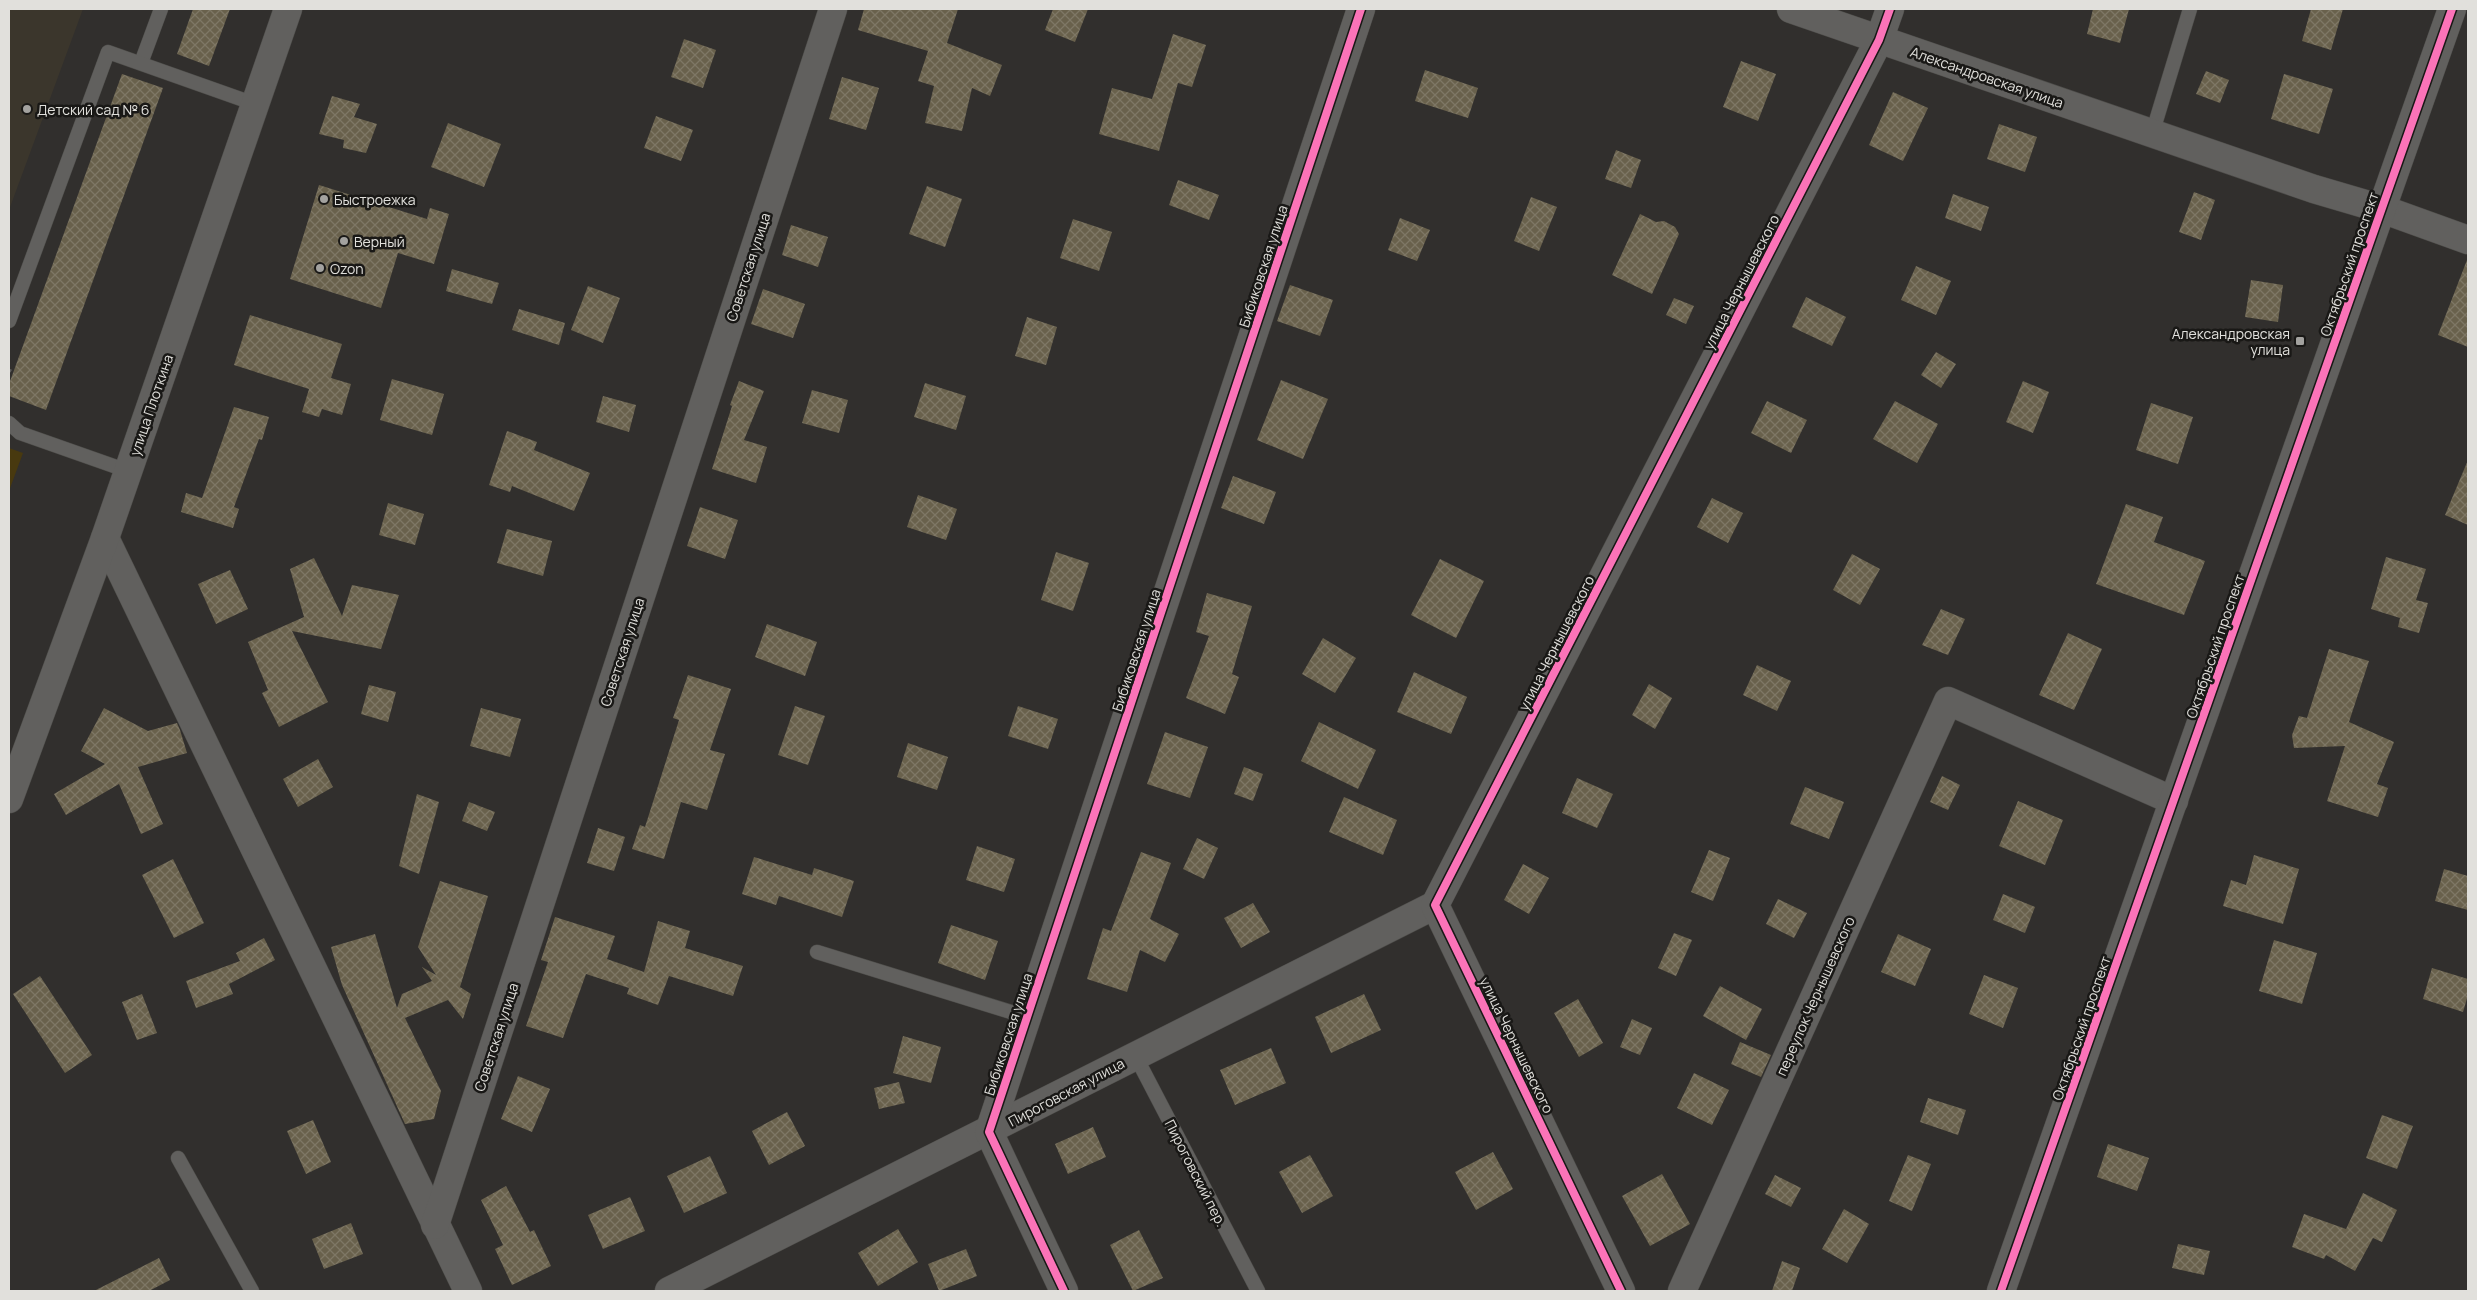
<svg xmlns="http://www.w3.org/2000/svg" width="2477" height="1300" font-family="Manrope,sans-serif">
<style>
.built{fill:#3b362c}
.park{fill:#48390f}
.building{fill:url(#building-cross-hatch)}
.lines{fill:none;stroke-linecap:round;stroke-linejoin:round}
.lane-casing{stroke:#4d4c49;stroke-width:15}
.street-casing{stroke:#4d4c49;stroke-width:29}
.secondary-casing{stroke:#4d4c49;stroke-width:29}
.path{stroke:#5e5d5c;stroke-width:3;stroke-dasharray:2.5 4;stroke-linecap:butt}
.lane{stroke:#61605e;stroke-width:14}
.street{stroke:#61605e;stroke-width:28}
.secondary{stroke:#61605e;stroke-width:28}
.cycleway-casing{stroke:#191816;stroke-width:11}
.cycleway{stroke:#fb73b8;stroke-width:8}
.poi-dot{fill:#a3a29f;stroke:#191816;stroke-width:2}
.labels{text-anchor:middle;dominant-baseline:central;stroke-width:5;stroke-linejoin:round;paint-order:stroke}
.street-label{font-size:14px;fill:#e1e0dc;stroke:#191816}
.poi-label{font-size:14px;fill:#e1e0dc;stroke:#191816;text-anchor:start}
</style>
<defs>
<pattern id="building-cross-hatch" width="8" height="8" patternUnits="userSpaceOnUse" patternTransform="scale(1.25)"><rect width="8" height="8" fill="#69614c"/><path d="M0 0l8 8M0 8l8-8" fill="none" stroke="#7e7765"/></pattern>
</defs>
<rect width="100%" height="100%" fill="#312f2d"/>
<path class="built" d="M 9,9 L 83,9 L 9,210 Z"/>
<path class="park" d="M 9,448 L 23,453 L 9,491 Z"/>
<g class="building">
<path d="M 193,9 L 230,9 L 209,66 L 177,54 Z"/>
<path d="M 864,9 L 958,9 L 947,43 L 1002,65 L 990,96 L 972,88 L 962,131 L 925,123 L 934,86 L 918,81 L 928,51 L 858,30 Z"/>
<path d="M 1053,9 L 1088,9 L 1075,42 L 1045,30 Z"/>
<path d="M 2093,9 L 2129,9 L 2120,43 L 2087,34 Z"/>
<path d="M 2311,9 L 2343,9 L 2331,50 L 2302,41 Z"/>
<path d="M 1173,34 L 1206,45 L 1192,87 L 1178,83 L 1159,151 L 1099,134 L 1112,88 L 1152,99 Z"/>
<path d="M 684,39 L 716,50 L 703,88 L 671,77 Z"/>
<path d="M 1741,61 L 1776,74 L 1758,121 L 1723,107 Z"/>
<path d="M 1425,70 L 1478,88 L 1468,118 L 1415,101 Z"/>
<path d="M 2206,71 L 2229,80 L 2220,103 L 2196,94 Z"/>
<path d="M 122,74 L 163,88 L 46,410 L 9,396 L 9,384 Z"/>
<path d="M 2284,74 L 2333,89 L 2319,134 L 2271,119 Z"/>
<path d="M 842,77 L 879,88 L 866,130 L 829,119 Z"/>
<path d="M 1893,92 L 1928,108 L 1903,161 L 1869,145 Z"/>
<path d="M 332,96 L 360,104 L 354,117 L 377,124 L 366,153 L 343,148 L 344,140 L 319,134 Z"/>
<path d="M 656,116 L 693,130 L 681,161 L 644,148 Z"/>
<path d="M 448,123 L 501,144 L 484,187 L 431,167 Z"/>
<path d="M 1999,124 L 2037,137 L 2025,172 L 1987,159 Z"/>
<path d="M 1616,150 L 1641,160 L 1631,188 L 1605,179 Z"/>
<path d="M 1178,180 L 1219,195 L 1209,220 L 1169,205 Z"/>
<path d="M 319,185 L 427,219 L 430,208 L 449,214 L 434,264 L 398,253 L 381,308 L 290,279 Z"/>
<path d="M 927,186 L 962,199 L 945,247 L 909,234 Z"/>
<path d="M 2194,192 L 2215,200 L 2201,240 L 2179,232 Z"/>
<path d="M 1953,194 L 1989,207 L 1981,231 L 1945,218 Z"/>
<path d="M 1531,197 L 1557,207 L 1539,251 L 1514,241 Z"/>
<path d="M 1640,214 L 1656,222 L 1664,221 L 1675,227 L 1679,234 L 1652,294 L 1612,275 Z"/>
<path d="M 1400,218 L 1430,230 L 1417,261 L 1388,250 Z"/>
<path d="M 1073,219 L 1112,232 L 1099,271 L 1060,258 Z"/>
<path d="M 791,225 L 828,237 L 818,267 L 782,255 Z"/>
<path d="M 2467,260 L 2468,260 L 2468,347 L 2438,335 Z"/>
<path d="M 1916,266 L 1951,281 L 1936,315 L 1901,300 Z"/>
<path d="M 452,269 L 499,283 L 492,304 L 446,291 Z"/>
<path d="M 2251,280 L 2283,285 L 2278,322 L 2245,317 Z"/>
<path d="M 1290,285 L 1333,300 L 1320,336 L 1277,321 Z"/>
<path d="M 588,286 L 620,298 L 603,343 L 571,330 Z"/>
<path d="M 763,289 L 805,304 L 793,338 L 751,324 Z"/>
<path d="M 1806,297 L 1846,317 L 1832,346 L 1792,327 Z"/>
<path d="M 1674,298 L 1694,306 L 1686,324 L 1666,315 Z"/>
<path d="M 519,309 L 565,323 L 559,345 L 512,330 Z"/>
<path d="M 250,315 L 342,344 L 331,378 L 351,384 L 342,415 L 322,409 L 319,417 L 302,412 L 309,389 L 234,365 Z"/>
<path d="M 1027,317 L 1057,327 L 1046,365 L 1015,356 Z"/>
<path d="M 1936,352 L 1956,364 L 1941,388 L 1921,375 Z"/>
<path d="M 392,379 L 444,394 L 432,435 L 380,420 Z"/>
<path d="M 1281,380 L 1328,399 L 1303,459 L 1257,440 Z"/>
<path d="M 739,381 L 764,391 L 744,440 L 767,447 L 756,483 L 712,469 L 732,406 L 730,405 Z"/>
<path d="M 2023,381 L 2049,392 L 2033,433 L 2006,422 Z"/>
<path d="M 925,383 L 966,396 L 956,430 L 914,417 Z"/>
<path d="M 812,390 L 848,400 L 839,433 L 802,423 Z"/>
<path d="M 603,396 L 636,405 L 629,432 L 596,422 Z"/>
<path d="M 1767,401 L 1807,420 L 1791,453 L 1751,433 Z"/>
<path d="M 1895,401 L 1938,424 L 1917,463 L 1873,439 Z"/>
<path d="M 2151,403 L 2193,417 L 2178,464 L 2136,450 Z"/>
<path d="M 234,407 L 269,417 L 262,440 L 259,439 L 234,507 L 239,509 L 233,528 L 181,512 L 186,493 L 202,498 Z"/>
<path d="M 507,431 L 537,442 L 534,450 L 590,473 L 574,511 L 512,486 L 510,492 L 489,485 Z"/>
<path d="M 2468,460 L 2468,525 L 2445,515 Z"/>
<path d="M 1233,476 L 1276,492 L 1264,524 L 1221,508 Z"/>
<path d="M 918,495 L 957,509 L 946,540 L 907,527 Z"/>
<path d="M 1712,498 L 1743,513 L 1728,543 L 1697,527 Z"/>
<path d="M 388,503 L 424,514 L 415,545 L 379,535 Z"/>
<path d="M 2126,504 L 2163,517 L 2154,542 L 2205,561 L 2184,615 L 2096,584 Z"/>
<path d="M 700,507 L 738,520 L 725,559 L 687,546 Z"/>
<path d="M 507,529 L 552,541 L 543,576 L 497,563 Z"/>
<path d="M 1056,552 L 1089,563 L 1073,611 L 1041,600 Z"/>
<path d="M 1852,554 L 1880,569 L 1860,605 L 1833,590 Z"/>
<path d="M 2386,557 L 2426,569 L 2416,600 L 2428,603 L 2419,633 L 2398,627 L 2400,618 L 2371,609 Z"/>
<path d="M 314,558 L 342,616 L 352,585 L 399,595 L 381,649 L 292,631 L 328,702 L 279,727 L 262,693 L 268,690 L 248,642 L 304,617 L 290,569 Z"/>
<path d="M 1440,559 L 1484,581 L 1456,638 L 1411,615 Z"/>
<path d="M 230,570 L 248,609 L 216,624 L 198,584 Z"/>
<path d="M 1207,593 L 1252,606 L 1232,674 L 1239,677 L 1225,714 L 1186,698 L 1209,636 L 1196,632 Z"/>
<path d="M 1941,609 L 1965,619 L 1948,655 L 1922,645 Z"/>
<path d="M 767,624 L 817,642 L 805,676 L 755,657 Z"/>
<path d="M 2068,633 L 2102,649 L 2074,710 L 2039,695 Z"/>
<path d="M 1323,638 L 1356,658 L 1335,693 L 1302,674 Z"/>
<path d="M 2329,649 L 2369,661 L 2349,722 L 2394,742 L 2377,784 L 2388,788 L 2378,817 L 2327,801 L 2345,746 L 2294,748 L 2292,735 L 2299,716 L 2307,718 Z"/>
<path d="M 1757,665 L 1791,681 L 1777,711 L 1743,695 Z"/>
<path d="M 1414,672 L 1467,697 L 1451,734 L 1397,712 Z"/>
<path d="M 688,675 L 731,689 L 710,750 L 725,754 L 707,810 L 681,802 L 664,859 L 632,849 L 640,825 L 645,827 L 679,720 L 673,718 Z"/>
<path d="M 1649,684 L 1672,698 L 1655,729 L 1632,715 Z"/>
<path d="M 369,685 L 396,692 L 388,722 L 361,714 Z"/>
<path d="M 795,706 L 825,716 L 808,765 L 778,755 Z"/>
<path d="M 1018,706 L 1058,719 L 1048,749 L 1008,736 Z"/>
<path d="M 104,708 L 148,731 L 177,723 L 180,730 L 187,753 L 138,767 L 163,824 L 141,834 L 119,784 L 66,815 L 54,794 L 105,764 L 81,751 Z"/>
<path d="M 481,708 L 521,719 L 510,757 L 470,746 Z"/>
<path d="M 1319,722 L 1376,750 L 1358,789 L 1301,761 Z"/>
<path d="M 1165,732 L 1208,747 L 1190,798 L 1147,784 Z"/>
<path d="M 908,743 L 948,757 L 937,790 L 897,777 Z"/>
<path d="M 318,759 L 333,787 L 298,807 L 283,779 Z"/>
<path d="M 1244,767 L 1263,774 L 1253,801 L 1234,794 Z"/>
<path d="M 1942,776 L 1960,785 L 1948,810 L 1930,802 Z"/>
<path d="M 1577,778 L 1613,794 L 1597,828 L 1562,813 Z"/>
<path d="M 1805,787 L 1844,802 L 1829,839 L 1790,824 Z"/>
<path d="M 417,794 L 439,802 L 419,874 L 399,866 Z"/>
<path d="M 1344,797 L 1397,820 L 1383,855 L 1329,832 Z"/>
<path d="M 2018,801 L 2063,820 L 2045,865 L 1999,846 Z"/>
<path d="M 469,802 L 495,812 L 487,831 L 462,821 Z"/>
<path d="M 598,828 L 625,837 L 614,871 L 587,863 Z"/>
<path d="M 1197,838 L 1218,848 L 1204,879 L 1183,869 Z"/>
<path d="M 977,846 L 1015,859 L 1004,892 L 966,880 Z"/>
<path d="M 1709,850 L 1730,858 L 1713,901 L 1691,892 Z"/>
<path d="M 1141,852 L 1171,863 L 1150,919 L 1179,934 L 1165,962 L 1140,950 L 1127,992 L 1087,979 L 1103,928 L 1111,931 Z"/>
<path d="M 2254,855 L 2299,869 L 2283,924 L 2223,906 L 2231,880 L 2246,885 Z"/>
<path d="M 754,857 L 812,875 L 814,868 L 854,881 L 842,917 L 779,896 L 776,905 L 742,894 Z"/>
<path d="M 173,859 L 204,923 L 174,938 L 142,875 Z"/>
<path d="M 1523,864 L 1549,878 L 1529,914 L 1504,900 Z"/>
<path d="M 2444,869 L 2468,876 L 2468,910 L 2435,901 Z"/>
<path d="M 440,881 L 488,896 L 460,987 L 471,994 L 463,1019 L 448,1000 L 405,1018 L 441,1091 L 434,1119 L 405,1124 L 342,985 L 331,947 L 375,934 L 397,1008 L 402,994 L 432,981 L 422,967 L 436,975 L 418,947 Z"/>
<path d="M 2003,894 L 2035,907 L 2025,933 L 1993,920 Z"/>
<path d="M 1778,899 L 1807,913 L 1794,938 L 1766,924 Z"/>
<path d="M 1253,903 L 1270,932 L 1241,948 L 1224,918 Z"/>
<path d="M 555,917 L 615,936 L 607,959 L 644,972 L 658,921 L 690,931 L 685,948 L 743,966 L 733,996 L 669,976 L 658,1005 L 627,994 L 629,988 L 586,974 L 563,1038 L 526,1026 L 548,962 L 541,960 Z"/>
<path d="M 951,925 L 998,941 L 985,980 L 938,963 Z"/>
<path d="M 1674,933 L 1692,940 L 1676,976 L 1658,968 Z"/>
<path d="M 1898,934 L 1931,949 L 1915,986 L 1881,972 Z"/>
<path d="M 264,938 L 275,960 L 229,984 L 233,994 L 196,1008 L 186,981 L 240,961 L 236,953 Z"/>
<path d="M 2274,940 L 2317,953 L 2302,1004 L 2259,991 Z"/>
<path d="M 2432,968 L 2468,979 L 2468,995 L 2463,1012 L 2423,999 Z"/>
<path d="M 1984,975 L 2018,988 L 2003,1028 L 1969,1014 Z"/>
<path d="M 40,976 L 92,1055 L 65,1073 L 13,994 Z"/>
<path d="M 1720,986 L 1762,1009 L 1746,1040 L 1703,1016 Z"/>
<path d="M 142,994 L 157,1033 L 137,1040 L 122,1002 Z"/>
<path d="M 1364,994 L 1381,1030 L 1331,1053 L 1315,1017 Z"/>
<path d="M 1578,999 L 1603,1043 L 1579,1057 L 1554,1013 Z"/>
<path d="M 1632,1019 L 1652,1028 L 1640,1055 L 1620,1047 Z"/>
<path d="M 903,1036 L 941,1047 L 931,1083 L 893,1073 Z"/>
<path d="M 1740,1042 L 1771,1055 L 1761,1077 L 1731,1064 Z"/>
<path d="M 1271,1048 L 1286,1083 L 1235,1105 L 1220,1070 Z"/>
<path d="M 1694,1073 L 1729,1090 L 1712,1125 L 1677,1108 Z"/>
<path d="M 518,1076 L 550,1089 L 532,1132 L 501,1119 Z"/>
<path d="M 899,1082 L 905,1103 L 879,1109 L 874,1088 Z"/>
<path d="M 1928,1098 L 1966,1110 L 1958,1135 L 1920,1122 Z"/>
<path d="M 787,1112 L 805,1146 L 769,1165 L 752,1131 Z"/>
<path d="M 2382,1115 L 2413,1126 L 2397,1169 L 2366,1158 Z"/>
<path d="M 313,1120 L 331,1162 L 306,1174 L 287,1131 Z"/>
<path d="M 1093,1127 L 1106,1157 L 1068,1174 L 1055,1144 Z"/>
<path d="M 2108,1144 L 2149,1158 L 2137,1191 L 2097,1177 Z"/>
<path d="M 1493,1152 L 1513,1189 L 1476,1210 L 1455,1172 Z"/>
<path d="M 1310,1155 L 1333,1196 L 1302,1213 L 1279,1172 Z"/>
<path d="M 1908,1155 L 1931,1164 L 1912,1211 L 1889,1201 Z"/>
<path d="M 710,1156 L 727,1193 L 684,1213 L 667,1176 Z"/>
<path d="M 1662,1174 L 1690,1224 L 1650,1246 L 1622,1196 Z"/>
<path d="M 1775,1175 L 1801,1188 L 1791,1207 L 1765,1194 Z"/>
<path d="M 506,1186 L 530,1232 L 534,1230 L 551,1266 L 512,1285 L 495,1249 L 503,1245 L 481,1200 Z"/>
<path d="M 2363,1193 L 2397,1210 L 2382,1242 L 2373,1238 L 2355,1271 L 2326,1255 L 2324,1259 L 2292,1247 L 2304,1214 L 2346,1229 Z"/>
<path d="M 630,1197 L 645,1231 L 603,1249 L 588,1215 Z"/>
<path d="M 1844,1209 L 1869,1224 L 1847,1263 L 1822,1249 Z"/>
<path d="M 351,1223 L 363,1254 L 324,1269 L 312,1239 Z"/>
<path d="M 898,1229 L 918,1262 L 878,1286 L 858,1253 Z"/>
<path d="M 1139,1230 L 1163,1278 L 1133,1291 L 1110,1245 Z"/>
<path d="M 2178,1244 L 2210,1251 L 2204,1275 L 2172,1268 Z"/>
<path d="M 966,1249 L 977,1276 L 939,1291 L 928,1264 Z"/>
<path d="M 159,1258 L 170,1280 L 149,1291 L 94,1291 Z"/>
<path d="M 1782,1261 L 1800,1268 L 1792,1291 L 1772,1291 Z"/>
</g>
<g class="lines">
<defs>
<g id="lane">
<path d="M 141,63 L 161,9"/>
<path d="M 2152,134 L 2190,9"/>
<path d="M 9,321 L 108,52 L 255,104"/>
<path d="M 9,423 L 20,433 L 128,471"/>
<path d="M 817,952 L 1027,1017"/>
<path d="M 1135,1055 L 1258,1291"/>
<path d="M 178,1158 L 252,1291"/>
</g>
<g id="street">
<path d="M 2382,209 L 2468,240"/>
<path d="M 105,538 L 468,1291"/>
<path d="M 435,1225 L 833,9"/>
<path d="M 669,1291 C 925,1164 1179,1033 1435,905"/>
<path d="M 1064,1291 L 989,1132 L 1361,9"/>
<path d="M 1621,1291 L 1435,905 L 1879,40 L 1890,9"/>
<path d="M 1682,1291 L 1948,701 L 2174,801"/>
</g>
<g id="secondary">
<path d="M 1791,9 L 2314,189 L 2382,209"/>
<path d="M 9,799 L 105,538 L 288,9"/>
<path d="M 2001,1291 L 2452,9"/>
</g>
</defs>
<use href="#lane" class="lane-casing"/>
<use href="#street" class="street-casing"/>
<use href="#secondary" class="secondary-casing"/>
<path class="path" d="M 9,370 L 13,372"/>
<use href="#lane" class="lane"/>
<use href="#street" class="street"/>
<use href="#secondary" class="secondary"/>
<defs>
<g id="cycleway">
<path d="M 1064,1291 L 989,1132 L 1361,9"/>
<path d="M 1621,1291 L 1435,905 L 1879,40 L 1890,9"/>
<path d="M 2001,1291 L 2452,9"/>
</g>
</defs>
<use href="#cycleway" class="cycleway-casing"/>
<use href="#cycleway" class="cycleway"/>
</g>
<g class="poi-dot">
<circle cx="27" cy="109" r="5"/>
<circle cx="324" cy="199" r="5"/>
<circle cx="344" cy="241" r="5"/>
<circle cx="320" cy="268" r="5"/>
<rect x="2295" y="336" width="10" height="10" rx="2.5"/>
</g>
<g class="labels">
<g class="street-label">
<text transform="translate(1987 77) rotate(19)">Александровская улица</text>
<text transform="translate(2349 264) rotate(-71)">Октябрьский проспект</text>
<text transform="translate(1263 266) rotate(-72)">Бибиковская улица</text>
<text transform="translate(748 267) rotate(-72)">Советская улица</text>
<text transform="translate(1741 282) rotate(-63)">улица Чернышевского</text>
<text transform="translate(151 405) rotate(-71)">улица Плоткина</text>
<text transform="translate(1556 643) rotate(-63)">улица Чернышевского</text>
<text transform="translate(2215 646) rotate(-71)">Октябрьский проспект</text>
<text transform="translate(1136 650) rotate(-72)">Бибиковская улица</text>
<text transform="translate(622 652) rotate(-72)">Советская улица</text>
<text transform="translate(1815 996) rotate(-66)">переулок Чернышевского</text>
<text transform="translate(2081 1028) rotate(-71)">Октябрьский проспект</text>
<text transform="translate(1008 1034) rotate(-72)">Бибиковская улица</text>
<text transform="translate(496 1037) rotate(-72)">Советская улица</text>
<text transform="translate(1517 1045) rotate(64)">улица Чернышевского</text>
<text transform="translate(1066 1092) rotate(-28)">Пироговская улица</text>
<text transform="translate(1196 1173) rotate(63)">Пироговский пер.</text>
</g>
<g class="poi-label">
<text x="37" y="109">Детский сад № 6</text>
<text x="334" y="199">Быстроежка</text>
<text x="354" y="241">Верный</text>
<text x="330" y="268">Ozon</text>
<text x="2290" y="333" text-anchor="end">Александровская<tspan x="2290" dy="16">улица</tspan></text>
</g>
</g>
<rect width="2477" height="1300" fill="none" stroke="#e1e0dc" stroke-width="20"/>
</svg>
